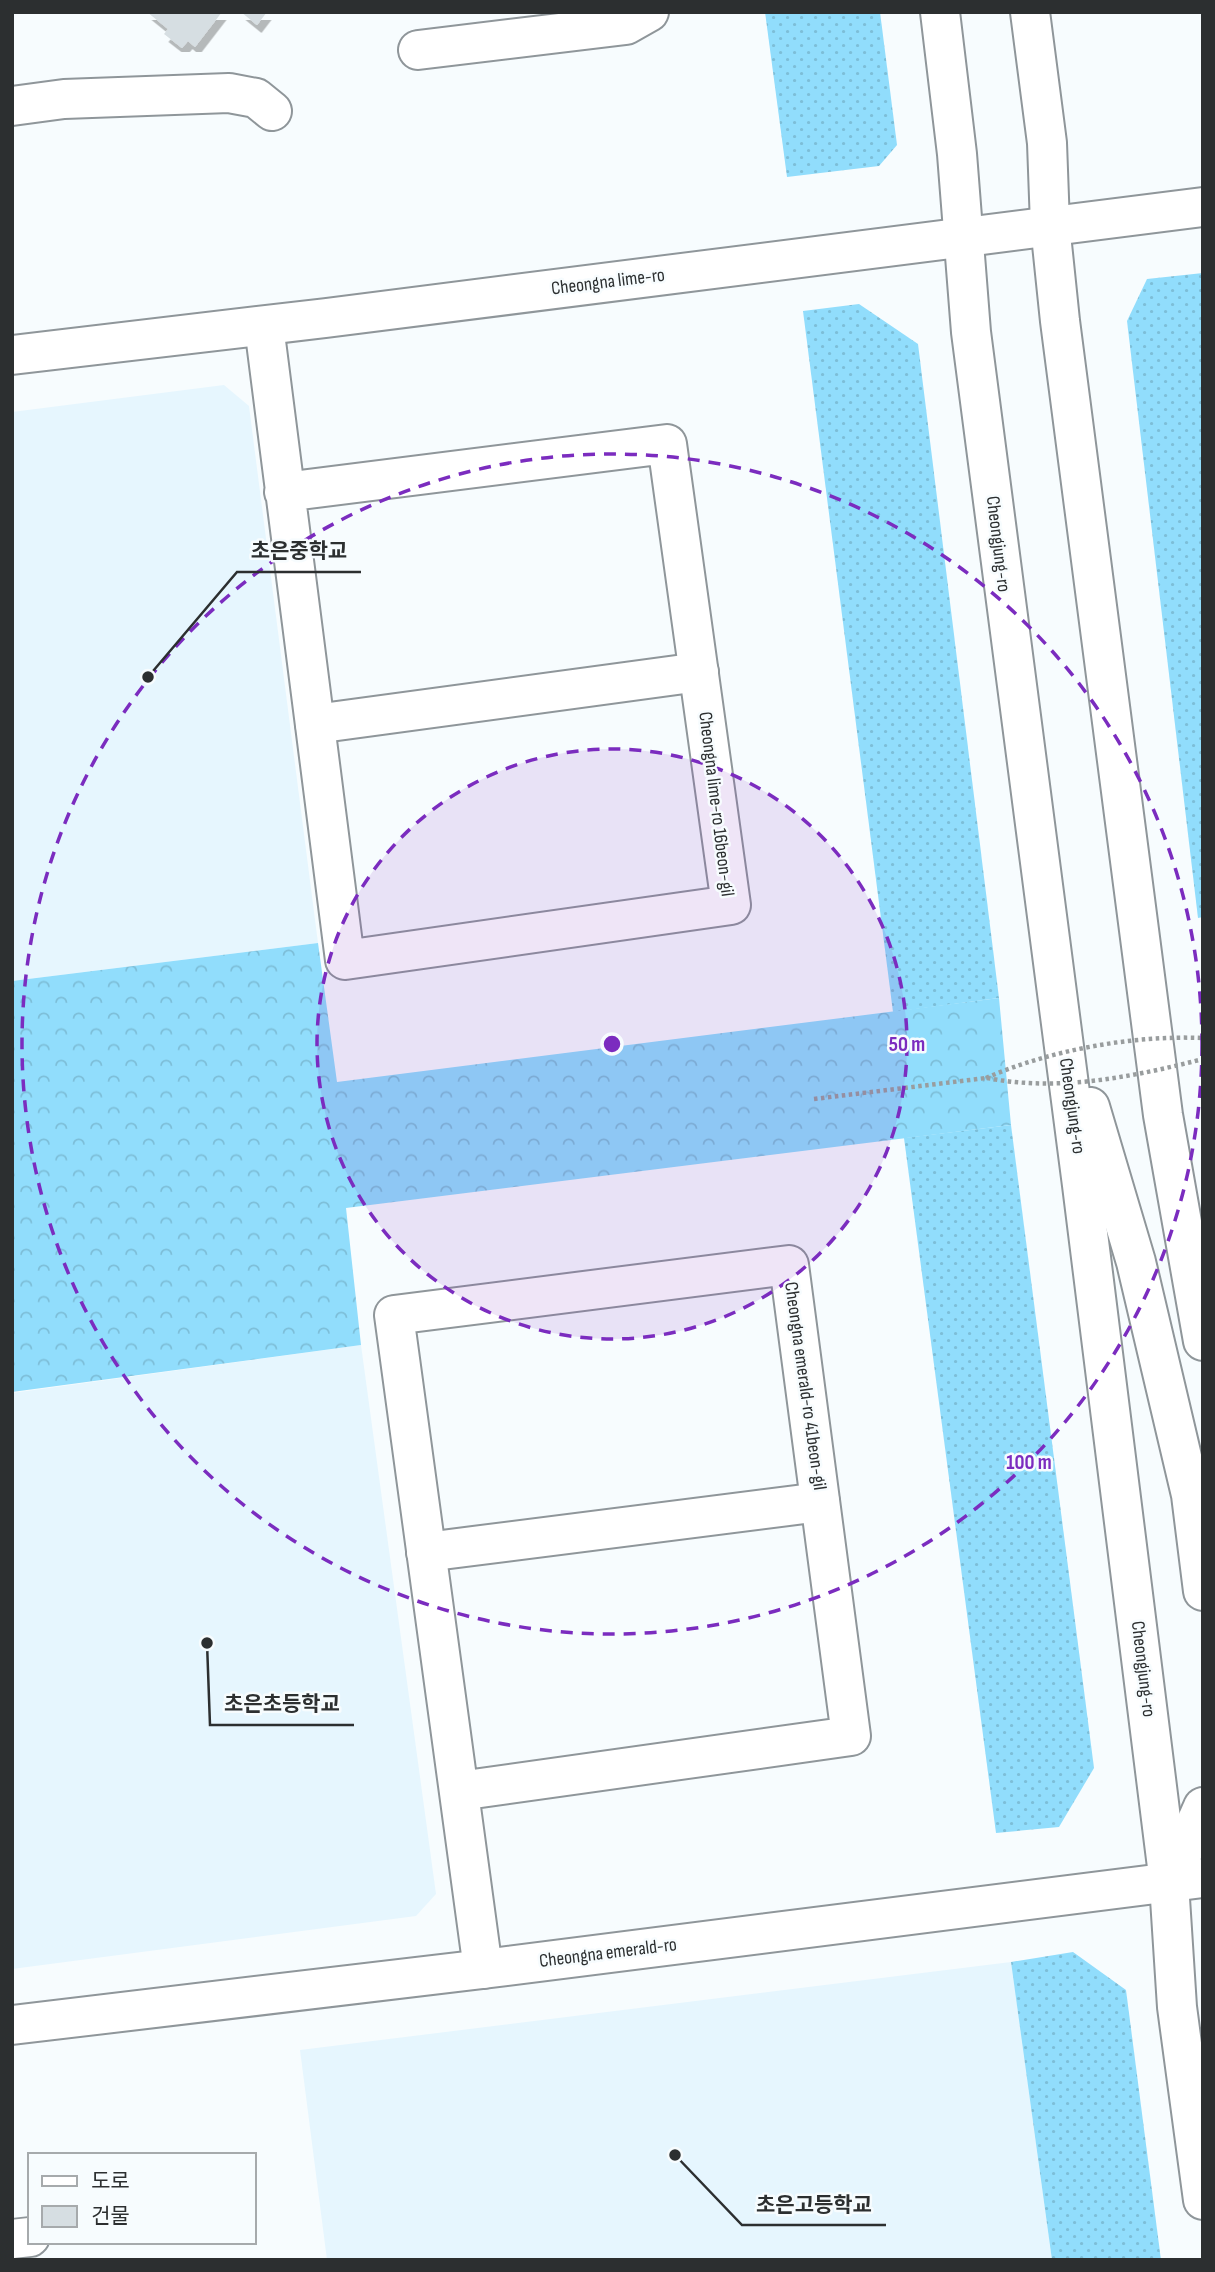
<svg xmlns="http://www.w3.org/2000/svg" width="1215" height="2272" font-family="'Sofia Sans Condensed','Noto Sans KR',sans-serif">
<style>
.built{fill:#e6f6fe}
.grass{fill:url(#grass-dots)}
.forest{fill:url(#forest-crowns)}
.building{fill:#d6dee2;filter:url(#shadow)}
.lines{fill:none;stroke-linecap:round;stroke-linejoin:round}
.minor-casing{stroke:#8f969a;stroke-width:42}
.major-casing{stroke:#8f969a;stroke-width:42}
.path{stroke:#999d9e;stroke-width:4.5;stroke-dasharray:3.5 3.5;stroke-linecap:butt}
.minor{stroke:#fff;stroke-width:38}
.major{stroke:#fff;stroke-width:38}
.path-bridge{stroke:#999d9e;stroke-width:4.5;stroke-dasharray:3.5 3.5;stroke-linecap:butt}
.ring{fill:none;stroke:#7b2cbf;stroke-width:3.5;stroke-dasharray:12 9}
.labels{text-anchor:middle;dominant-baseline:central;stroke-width:5;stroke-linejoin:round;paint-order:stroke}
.street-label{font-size:19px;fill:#2c2f30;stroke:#f7fcfe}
.centre{fill:#7b2cbf;stroke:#f7fcfe;stroke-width:3.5}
.ring-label{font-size:21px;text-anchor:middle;font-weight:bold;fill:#7b2cbf;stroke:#f7fcfe;stroke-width:5;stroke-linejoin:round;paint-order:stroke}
.leader{fill:none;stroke:#2c2f30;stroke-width:2.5}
.callout-dot{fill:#2c2f30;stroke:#f7fcfe;stroke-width:2.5}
.callout-label{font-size:21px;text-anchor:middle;font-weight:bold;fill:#2c2f30;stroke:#f7fcfe;stroke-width:5;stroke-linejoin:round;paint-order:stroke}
</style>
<defs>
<pattern id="grass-dots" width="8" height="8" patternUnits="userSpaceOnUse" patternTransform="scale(1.75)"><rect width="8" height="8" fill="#91ddfc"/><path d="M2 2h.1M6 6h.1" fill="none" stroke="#7dbed8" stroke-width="1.8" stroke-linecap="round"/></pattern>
<pattern id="forest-crowns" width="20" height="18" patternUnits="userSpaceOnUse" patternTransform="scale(1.75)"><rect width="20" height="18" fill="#91ddfc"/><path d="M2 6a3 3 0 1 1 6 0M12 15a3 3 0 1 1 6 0" fill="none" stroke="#7dbed8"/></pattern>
<filter id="shadow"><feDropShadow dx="4.5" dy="8" stdDeviation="0" flood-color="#0004"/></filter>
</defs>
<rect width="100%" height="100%" fill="#f7fcfe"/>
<g class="built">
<path d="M 224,385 L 249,406 L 318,943 L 12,981 L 12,412 Z"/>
<path d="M 361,1345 L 436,1894 L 416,1916 L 12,1969 L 12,1393 Z"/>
<path d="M 1011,1962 L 1052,2260 L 327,2260 L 300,2050 Z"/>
</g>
<g class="grass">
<path d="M 765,12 L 880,12 L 897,145 L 879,166 L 787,177 Z"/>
<path d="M 1203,273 L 1203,917 L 1198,918 L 1127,321 L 1147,279 Z"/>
<path d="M 859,304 L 918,344 L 999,998 L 893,1012 L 803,311 Z"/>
<path d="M 1011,1125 L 1094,1768 L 1059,1827 L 996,1833 L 904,1138 Z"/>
<path d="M 1073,1952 L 1126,1990 L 1161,2260 L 1052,2260 L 1011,1962 Z"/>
</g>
<path class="forest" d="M 318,943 L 337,1082 L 999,998 L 1011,1125 L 346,1208 L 361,1345 L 12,1392 L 12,981 Z"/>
<g class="building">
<path d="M 147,12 L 222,12 L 195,47 L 188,41 L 182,48 L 164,34 L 168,29 Z"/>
<path d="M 241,12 L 267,12 L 257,25 Z"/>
</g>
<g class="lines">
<defs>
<g id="minor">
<path d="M 940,12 L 957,154 L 971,332 L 1082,1185 L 1169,1883"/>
<path d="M 1030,12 L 1047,143 L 1050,225 L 1060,321 L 1163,1115 L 1203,1341"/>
<path d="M 418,50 L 626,25 L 649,12"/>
<path d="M 12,106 L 64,99 L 229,93 L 256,98 L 272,111"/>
<path d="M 264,326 L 345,960 L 731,905 L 667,444 L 284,492"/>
<path d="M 12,355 L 326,318 L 1203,207"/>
<path d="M 315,724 L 699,672"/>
<path d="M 1090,1107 L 1136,1262 L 1191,1495 L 1203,1591"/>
<path d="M 426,1552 L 820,1502"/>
<path d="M 459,1791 L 851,1736 L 789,1265 L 394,1315 L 483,1969"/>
<path d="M 1170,1881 L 1203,1807"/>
<path d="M 12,2025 L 483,1969 L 1203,1878"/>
<path d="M 12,2239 L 30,2237"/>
</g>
<path id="major" d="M 1169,1883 L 1177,2007 L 1203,2200"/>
</defs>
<use href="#minor" class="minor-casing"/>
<use href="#major" class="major-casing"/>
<path class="path" d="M 814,1099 L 986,1078"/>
<use href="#minor" class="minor"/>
<use href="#major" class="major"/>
<g class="path-bridge">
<path d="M 986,1078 C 1050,1050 1133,1035 1203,1038"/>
<path d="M 987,1078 C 1058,1092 1133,1077 1203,1059"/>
</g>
</g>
<circle cx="612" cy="1044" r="295" fill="#7b2cbf" fill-opacity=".12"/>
<g class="ring">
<circle cx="612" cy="1044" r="295"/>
<circle cx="612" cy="1044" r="590"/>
</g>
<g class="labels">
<g class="street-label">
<text transform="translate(608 282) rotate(-7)">Cheongna lime-ro</text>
<text transform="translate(998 544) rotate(83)">Cheongjung-ro</text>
<text transform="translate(716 804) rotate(83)">Cheongna lime-ro 16beon-gil</text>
<text transform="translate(1072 1106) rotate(82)">Cheongjung-ro</text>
<text transform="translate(805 1386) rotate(82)">Cheongna emerald-ro 41beon-gil</text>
<text transform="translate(1143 1669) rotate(83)">Cheongjung-ro</text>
<text transform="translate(608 1953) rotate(-7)">Cheongna emerald-ro</text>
</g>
</g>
<circle cx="612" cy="1044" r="10" class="centre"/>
<g class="ring-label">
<text x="907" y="1051">50 m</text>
<text x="1029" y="1469">100 m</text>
</g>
<path class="leader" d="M148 677L237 572H361M207 1643L210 1725H354M675 2155L742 2225H886"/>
<g class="callout-dot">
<circle cx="148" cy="677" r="7"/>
<circle cx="207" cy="1643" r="7"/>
<circle cx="675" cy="2155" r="7"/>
</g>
<g class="callout-label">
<text x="299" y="558">초은중학교</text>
<text x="282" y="1711">초은초등학교</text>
<text x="814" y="2212">초은고등학교</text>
</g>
<rect width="1215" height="2272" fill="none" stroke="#2c2f30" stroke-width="28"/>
<rect x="28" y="2153" width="228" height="91" fill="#f7fcfe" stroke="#a6aaac" stroke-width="2"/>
<rect x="42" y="2176" width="35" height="10" fill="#ffffff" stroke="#a6aaac" stroke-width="2"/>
<text x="91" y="2188" font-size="21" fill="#2c2f30">도로</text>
<rect x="42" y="2206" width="35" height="21" fill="#d6dee2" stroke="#a6aaac" stroke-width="2"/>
<text x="91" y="2223" font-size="21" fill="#2c2f30">건물</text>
</svg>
